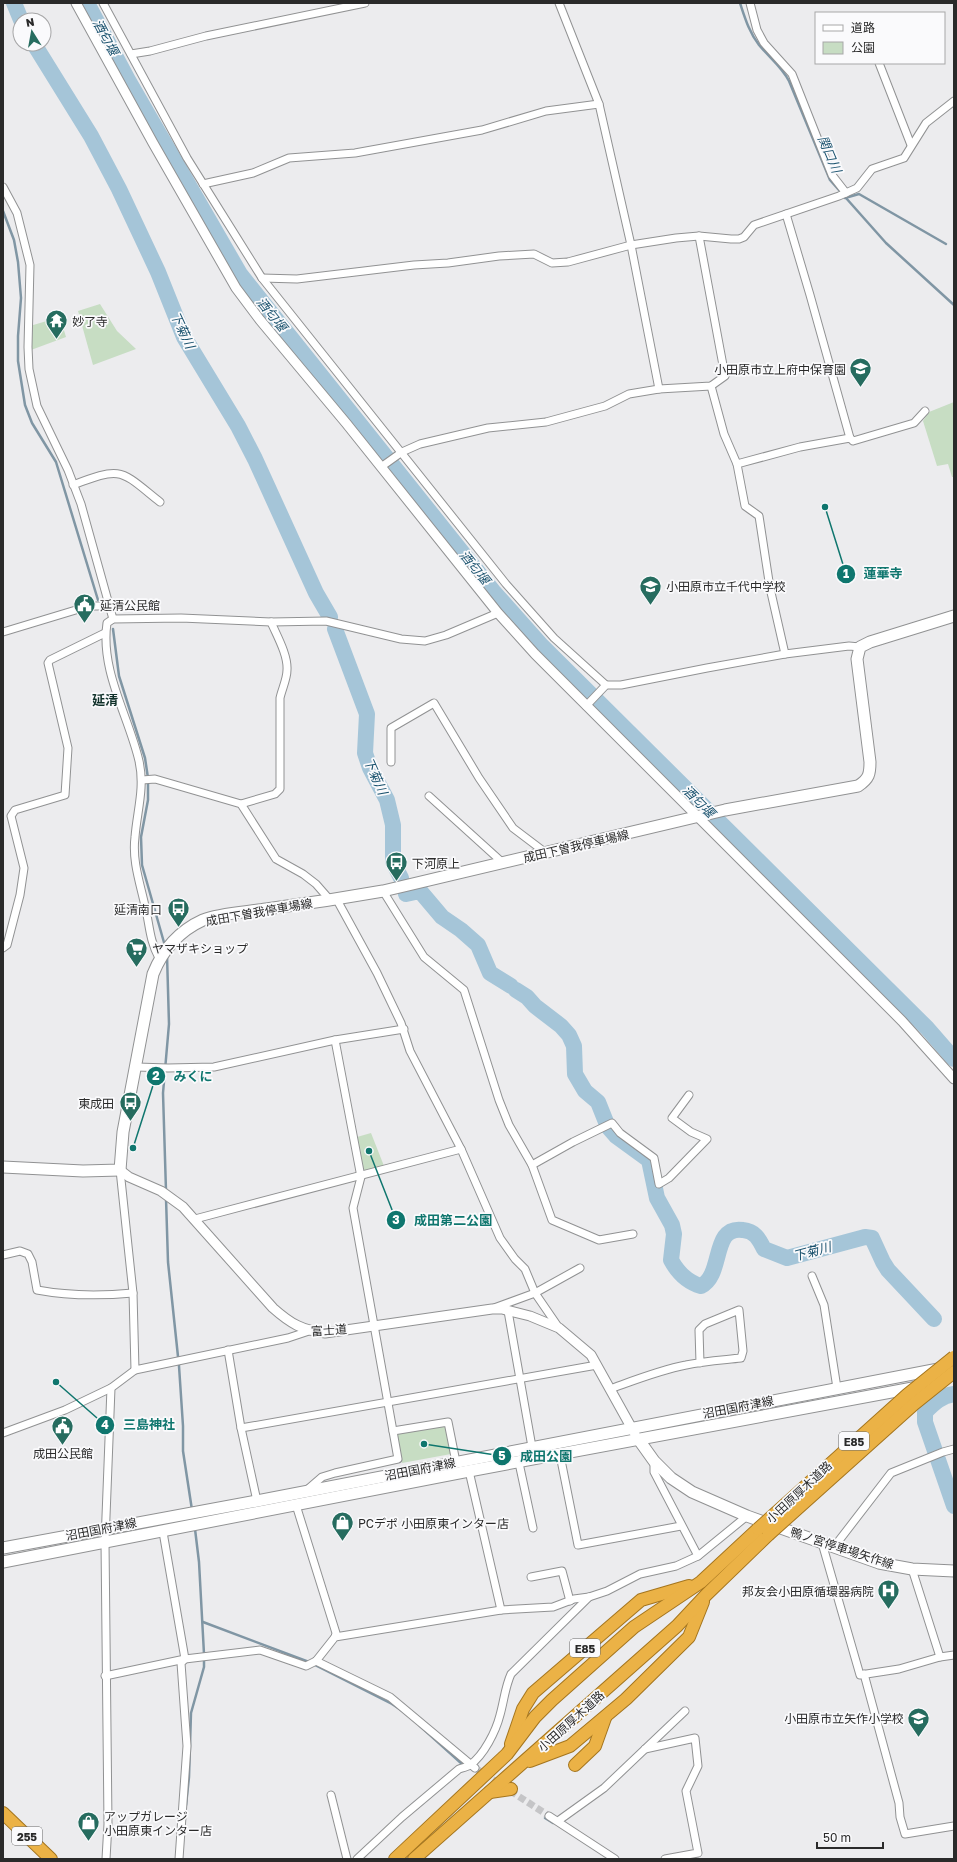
<svg xmlns="http://www.w3.org/2000/svg" width="957" height="1862" font-family="'Golos Text','Noto Sans JP',sans-serif">
<style>
.green{fill:#c7ddc3}
.lines{fill:none;stroke-linecap:round;stroke-linejoin:round}
.stream{stroke:#8096a4;stroke-width:2.5}
.river{stroke:#a5c5d8;stroke-width:16}
.minor-tunnel{stroke:#c5c5c7;stroke-width:7;stroke-dasharray:7 3.5;stroke-linecap:butt}
.minor-casing{stroke:#919293;stroke-width:9}
.tertiary-casing{stroke:#919293;stroke-width:11}
.secondary-casing{stroke:#919293;stroke-width:13}
.trunk-casing{stroke:#a4751e;stroke-width:14}
.minor{stroke:#fff;stroke-width:7}
.tertiary{stroke:#fff;stroke-width:9}
.secondary{stroke:#fff;stroke-width:11}
.trunk{stroke:#ebb246;stroke-width:12}
.trunk-bridge-casing{stroke:#a4751e;stroke-width:14;stroke-linecap:butt}
.trunk-bridge{stroke:#ebb246;stroke-width:12}
.labels{text-anchor:middle;dominant-baseline:central;stroke-width:3.5;stroke-linejoin:round;paint-order:stroke}
.shield{fill:#fafafc;stroke:#686869;stroke-width:1}
.shield-label{font-size:11px;font-weight:bold;fill:#2a2a2a}
.poi-label{font-size:12px;fill:#2a2a2a;stroke:#fafafc;text-anchor:start}
.street-label{font-size:12px;fill:#2a2a2a;stroke:#fafafc}
.water-label{font-size:13px;font-style:italic;fill:#1a526e;stroke:#fafafc}
.neighbourhood-label{font-size:13px;font-weight:bold;fill:#10312a;stroke:#fafafc}
.leader{fill:none;stroke:#0f766e;stroke-width:1.5}
.callout-dot{fill:#0f766e;stroke:#fafafc;stroke-width:1.5}
.mark-label{font-size:12px;text-anchor:middle;font-weight:bold;fill:#fff}
.callout-label{font-size:13px;text-anchor:middle;font-weight:bold;fill:#0f766e;stroke:#fafafc;stroke-width:3.5;stroke-linejoin:round;paint-order:stroke}
</style>
<rect width="100%" height="100%" fill="#ececee"/>
<g class="green">
<path d="M 100,304 L 117,331 L 136,349 L 93,365 L 78,311 Z"/>
<path d="M 60,317 L 66,337 L 31,350 L 30,326 Z"/>
<path d="M 954,402 L 954,477 L 952,477 L 948,464 L 937,466 L 923,421 L 929,412 Z"/>
<path d="M 371,1133 L 384,1166 L 364,1172 L 357,1137 Z"/>
<path d="M 445,1425 L 451,1454 L 402,1463 L 396,1434 Z"/>
</g>
<g class="lines">
<g class="stream">
<path d="M 740,3 C 745,18 749,32 759,45 C 769,57 782,67 789,81 L 830,180 L 886,243 L 954,305"/>
<path d="M 845,198 L 859,194 L 946,244"/>
<path d="M 3,211 L 14,240 L 18,262 L 21,298 L 18,336 L 18,361 L 25,405 L 32,423 L 56,462 L 98,600"/>
<path d="M 113,629 L 119,676 L 145,758 L 148,778 L 148,800 L 141,837 L 142,865 L 165,946"/>
<path d="M 166,1191 L 163,1093 L 169,1024 L 167,955"/>
<path d="M 166,1198 L 168,1262 L 179,1366 L 183,1426 L 183,1451 L 192,1510"/>
<path d="M 203,1622 L 309,1662"/>
<path d="M 313,1664 L 392,1704 L 401,1710"/>
<path d="M 420,1726 L 462,1764"/>
<path d="M 186,1805 L 189,1777 L 191,1713 L 204,1667 L 204,1654 L 199,1562 L 195,1529"/>
<path d="M 545,1818 L 553,1823"/>
</g>
<g class="river">
<path d="M 14,3 L 21,20"/>
<path d="M 87,3 L 128,80 L 240,274 L 493,591 L 542,646 L 927,1028 L 954,1059"/>
<path d="M 34,44 L 91,136 L 119,189 L 158,272 L 184,337 L 238,426 L 255,459 L 316,593 L 330,617"/>
<path d="M 335,629 L 367,714 L 365,753 L 370,768 L 387,800 L 393,825 L 393,862 L 401,878"/>
<path d="M 406,894 L 420,891 L 442,917 L 461,930 L 478,945 L 490,973 L 511,986"/>
<path d="M 516,990 L 527,997 L 535,1006 L 561,1026 L 569,1035 L 574,1046 L 575,1074 L 585,1091 L 598,1102 L 606,1122"/>
<path d="M 609,1128 L 616,1136 L 649,1160 L 657,1198 L 672,1225 L 674,1234 L 671,1260 C 678,1273 687,1282 701,1286 C 724,1275 711,1225 743,1230 C 755,1231 759,1239 764,1249 L 787,1258 L 865,1237 L 872,1238 L 883,1262 L 888,1270 L 934,1319"/>
<path d="M 954,1394 C 941,1396 934,1403 925,1412 L 925,1422 L 954,1506"/>
</g>
<path class="minor-tunnel" d="M 475,1768 L 549,1816"/>
<defs>
<g id="minor">
<path d="M 103,3 L 187,158 L 262,278 L 506,584 L 554,638 L 606,685"/>
<path d="M 559,3 L 599,104 L 631,245 L 659,389"/>
<path d="M 750,3 L 757,30 L 764,43 L 792,74 L 832,175 L 846,193"/>
<path d="M 131,54 L 150,51 L 206,36 L 365,3"/>
<path d="M 879,63 L 911,145"/>
<path d="M 203,184 L 253,173 L 289,158 L 355,153 L 482,130 L 546,111 L 599,104"/>
<path d="M 3,187 L 17,213 L 30,265 L 28,347 L 29,369 L 37,406 L 68,470 L 81,504 L 113,619"/>
<path d="M 786,214 L 810,295 L 850,438"/>
<path d="M 262,278 L 297,279 L 414,265 L 448,263 L 499,256 L 534,254 L 552,263 L 568,262 L 631,245 L 676,238 L 699,236 L 731,239 L 739,239 L 744,237 L 754,225 L 839,196 L 857,188 L 872,169 L 904,158 L 926,123 L 954,101"/>
<path d="M 711,386 L 724,434 L 737,464 L 745,506 L 759,516 L 770,588 L 785,654"/>
<path d="M 737,464 L 800,447 L 850,438 L 853,441 L 914,423 L 925,411"/>
<path d="M 381,467 L 402,452 L 420,444 L 488,428 L 546,422 L 605,406 L 629,394 L 659,389 L 711,386 L 725,376 L 699,236"/>
<path d="M 73,485 C 123,466 120,470 160,502"/>
<path d="M 3,632 L 89,606 L 109,606"/>
<path d="M 586,706 L 606,685 L 621,685 L 707,668 L 785,654 L 849,646 L 860,647"/>
<path d="M 391,762 L 391,728 L 434,703 L 479,778 L 513,828 L 546,853"/>
<path d="M 142,780 L 155,779 L 241,804 L 276,859 L 303,874 L 316,884 L 330,900"/>
<path d="M 429,796 L 503,863"/>
<path d="M 241,804 L 275,794 L 280,789 L 280,698 C 282,689 287,679 287,670 C 288,655 277,636 271,622"/>
<path d="M 383,891 L 424,957 L 464,990 L 499,1100 L 509,1125 L 532,1165 L 552,1220 L 599,1240 L 633,1234"/>
<path d="M 337,900 L 377,973 L 401,1023 L 410,1051 L 461,1149 L 500,1238 L 515,1259 L 525,1269 L 535,1293 L 559,1328"/>
<path d="M 3,948 L 7,945 L 20,895 L 24,868 L 11,816 L 15,810 L 65,795 L 68,748 L 48,663 L 50,660 L 105,633"/>
<path d="M 159,958 C 149,939 150,926 145,906 C 140,883 132,861 135,837 C 137,811 145,788 139,761 C 129,717 100,671 107,623 L 113,619 L 181,618 L 271,622 L 326,621 L 401,639 L 425,641 L 446,635 L 498,613"/>
<path d="M 137,1067 L 168,1068 L 214,1067 L 335,1040 L 404,1029"/>
<path d="M 532,1165 L 573,1142 L 612,1123 L 620,1133 L 654,1158 L 659,1184 L 669,1178 L 707,1139 L 691,1132 L 672,1118 L 689,1095"/>
<path d="M 120,1170 L 133,1293 L 135,1370 L 288,1338 L 309,1331"/>
<path d="M 195,1219 L 461,1149"/>
<path d="M 3,1255 L 20,1251 L 28,1254 L 32,1262 L 37,1290 C 69,1296 100,1296 133,1293"/>
<path d="M 812,1276 L 824,1305 L 837,1388"/>
<path d="M 494,1308 L 535,1293 L 580,1268"/>
<path d="M 508,1311 L 532,1447"/>
<path d="M 228,1350 L 241,1428 L 257,1501"/>
<path d="M 610,1389 C 635,1380 660,1370 686,1365 C 704,1361 723,1360 741,1358 L 743,1351 L 739,1310 L 705,1324 L 699,1330 L 700,1363"/>
<path d="M 241,1428 L 597,1365"/>
<path d="M 393,1431 L 448,1422 L 456,1462"/>
<path d="M 3,1433 L 65,1410 L 111,1388"/>
<path d="M 560,1455 L 578,1545 L 681,1526"/>
<path d="M 654,1461 L 654,1472 L 698,1556"/>
<path d="M 519,1463 L 533,1528"/>
<path d="M 469,1471 L 501,1610"/>
<path d="M 307,1490 L 322,1477 L 335,1473 L 398,1459 L 353,1208 L 361,1177 L 335,1040"/>
<path d="M 296,1505 L 336,1633 L 335,1637"/>
<path d="M 163,1532 L 185,1659 L 181,1663 L 187,1746 L 179,1859"/>
<path d="M 822,1543 L 860,1675 L 899,1669 L 940,1657"/>
<path d="M 834,1547 L 891,1473 L 943,1452 L 954,1449"/>
<path d="M 912,1569 L 940,1657 L 954,1655"/>
<path d="M 531,1577 L 562,1571 L 570,1601"/>
<path d="M 316,1661 L 390,1697 L 475,1768"/>
<path d="M 864,1674 L 899,1803 L 900,1817 L 905,1834 L 954,1826"/>
<path d="M 105,1676 L 185,1659 L 260,1650 L 306,1666 L 316,1661 L 335,1637 L 501,1610 L 553,1607 L 574,1599 L 589,1597 L 607,1591 L 640,1574 L 676,1566 L 698,1556 L 747,1516"/>
<path d="M 645,1749 L 695,1738 L 698,1766 L 686,1791 L 698,1853 L 665,1859"/>
<path d="M 331,1795 L 347,1859"/>
<path d="M 549,1816 L 615,1859"/>
<path d="M 558,1821 L 604,1788 L 685,1711"/>
<path d="M 106,1859 L 108,1824 L 105,1542 L 111,1388 L 135,1370"/>
<path d="M 357,1859 L 402,1817 L 459,1769 C 462,1768 467,1767 470,1765 C 484,1755 496,1731 500,1715 C 504,1701 505,1687 511,1674 L 589,1597"/>
</g>
<g id="tertiary">
<path d="M 76,3 L 153,143 L 236,288 L 260,320 L 346,423 L 498,613 L 535,654 L 902,1021 L 954,1079"/>
<path d="M 120,1170 L 129,1177 L 161,1191 L 183,1207 L 273,1308 C 291,1324 302,1330 325,1333 L 492,1309 L 502,1309 L 530,1316 L 559,1328 L 591,1355 L 635,1434"/>
</g>
<g id="secondary">
<path d="M 3,1167 L 83,1171 L 120,1170 L 123,1132 L 153,974 C 163,949 179,931 203,920 C 220,913 248,912 266,909 C 305,904 344,898 383,891 L 725,810 L 858,786 C 869,779 870,774 870,762 L 857,659 L 860,647 L 870,642 L 954,616"/>
<path d="M 639,1440 L 654,1461 L 671,1478 L 692,1492 L 747,1516 L 879,1563 L 912,1569 L 954,1571"/>
<path d="M 3,1548 L 257,1501 L 954,1366"/>
<path d="M 3,1562 L 469,1471 L 918,1387"/>
</g>
<g id="trunk">
<path d="M 511,1744 L 523,1709 L 533,1693 L 641,1600 L 689,1586"/>
<path d="M 530,1761 L 570,1746 L 626,1699 L 689,1637 L 703,1602"/>
<path d="M 575,1765 L 595,1746 L 605,1718"/>
<path d="M 490,1792 L 511,1789"/>
<path d="M 3,1813 L 51,1859"/>
<path d="M 395,1859 L 507,1754 L 535,1717 L 552,1700 L 634,1627 L 701,1582 L 758,1529"/>
<path d="M 414,1859 L 677,1626 L 706,1595 L 768,1535"/>
</g>
</defs>
<use href="#minor" class="minor-casing"/>
<use href="#tertiary" class="tertiary-casing"/>
<use href="#secondary" class="secondary-casing"/>
<use href="#trunk" class="trunk-casing"/>
<use href="#minor" class="minor"/>
<use href="#tertiary" class="tertiary"/>
<use href="#secondary" class="secondary"/>
<use href="#trunk" class="trunk"/>
<defs>
<g id="trunk-bridge">
<path d="M 758,1529 L 907,1395 L 954,1357"/>
<path d="M 768,1535 L 914,1404 L 954,1372"/>
</g>
</defs>
<use href="#trunk-bridge" class="trunk-bridge-casing"/>
<use href="#trunk-bridge" class="trunk-bridge"/>
</g>
<defs>
<symbol id="temple-pin" viewBox="-11 -11 22 30"><path d="M0 17L-7.5 6A9.5 9.5 0 1 1 7.5 6Z" fill="#266c5f" stroke="#fafafc"/><path d="M0-6L5-2H3V0L6.5 2.5H4V6H1.5V3h-3V6H-4V2.5H-6.5L-3 0V-2H-5Z" fill="#fff"/></symbol>
<symbol id="school-pin" viewBox="-11 -11 22 30"><path d="M0 17L-7.5 6A9.5 9.5 0 1 1 7.5 6Z" fill="#266c5f" stroke="#fafafc"/><path d="M0-5L7-2L0 1L-7-2ZM-4 1L0 2.5L4 1V4Q0 6-4 4Z" fill="#fff"/></symbol>
<symbol id="civic-pin" viewBox="-11 -11 22 30"><path d="M0 17L-7.5 6A9.5 9.5 0 1 1 7.5 6Z" fill="#266c5f" stroke="#fafafc"/><path d="M-.6-6.5H3V-4.5H.6V-3L4-1V1h2V6H-6V1h2V-1L-.6-3ZM-1.2 2.5V6h2.4V2.5Z" fill="#fff"/></symbol>
<symbol id="bus-pin" viewBox="-11 -11 22 30"><path d="M0 17L-7.5 6A9.5 9.5 0 1 1 7.5 6Z" fill="#266c5f" stroke="#fafafc"/><path d="M-5-6H5V4H4V6H2V4H-2V6H-4V4H-5ZM-3.5-4V0h7V-4ZM-3.5 1.2v1.5H-2V1.2ZM2 1.2v1.5H3.5V1.2Z" fill="#fff"/></symbol>
<symbol id="supermarket-pin" viewBox="-11 -11 22 30"><path d="M0 17L-7.5 6A9.5 9.5 0 1 1 7.5 6Z" fill="#266c5f" stroke="#fafafc"/><path d="M-6-5.5h2.5l.6 2H6L4.5 2H-2.5L-4.4-4H-6ZM-1.5 3.2a1.3 1.3 0 1 0 .1 0ZM3 3.2a1.3 1.3 0 1 0 .1 0Z" fill="#fff"/></symbol>
<symbol id="shop-pin" viewBox="-11 -11 22 30"><path d="M0 17L-7.5 6A9.5 9.5 0 1 1 7.5 6Z" fill="#266c5f" stroke="#fafafc"/><path d="M-5-2.5h2.3a2.7 3.5 0 0 1 5.4 0H5L5.5 6h-11ZM-1.5-2.5h3a1.5 2.3 0 0 0-3 0Z" fill="#fff"/></symbol>
<symbol id="hospital-pin" viewBox="-11 -11 22 30"><path d="M0 17L-7.5 6A9.5 9.5 0 1 1 7.5 6Z" fill="#266c5f" stroke="#fafafc"/><path d="M-5-5h3v3.5h4V-5h3V5h-3V1.5h-4V5h-3Z" fill="#fff"/></symbol>
</defs>
<g fill-rule="evenodd">
<use href="#temple-pin" x="44" y="308" width="25" height="34"/>
<use href="#school-pin" x="848" y="356" width="25" height="34"/>
<use href="#school-pin" x="638" y="574" width="25" height="34"/>
<use href="#civic-pin" x="72" y="592" width="25" height="34"/>
<use href="#bus-pin" x="384" y="850" width="25" height="34"/>
<use href="#bus-pin" x="166" y="896" width="25" height="34"/>
<use href="#supermarket-pin" x="124" y="936" width="25" height="34"/>
<use href="#bus-pin" x="118" y="1090" width="25" height="34"/>
<use href="#civic-pin" x="50" y="1414" width="25" height="34"/>
<use href="#shop-pin" x="330" y="1510" width="25" height="34"/>
<use href="#hospital-pin" x="876" y="1578" width="25" height="34"/>
<use href="#school-pin" x="906" y="1706" width="25" height="34"/>
<use href="#shop-pin" x="76" y="1810" width="25" height="34"/>
</g>
<g class="labels">
<g class="shield">
<rect x="839" y="1432" width="30" height="18" rx="3"/>
<rect x="570" y="1639" width="30" height="18" rx="3"/>
<rect x="12" y="1827" width="30" height="18" rx="3"/>
</g>
<g class="shield-label">
<text x="854" y="1441">E85</text>
<text x="585" y="1648">E85</text>
<text x="27" y="1836">255</text>
</g>
<g class="poi-label">
<text x="72" y="321">妙了寺</text>
<text x="846" y="369" text-anchor="end">小田原市立上府中保育園</text>
<text x="666" y="586">小田原市立千代中学校</text>
<text x="100" y="605">延清公民館</text>
<text x="412" y="863">下河原上</text>
<text x="162" y="909" text-anchor="end">延清南口</text>
<text x="152" y="948">ヤマザキショップ</text>
<text x="114" y="1103" text-anchor="end">東成田</text>
<text x="63" y="1453" text-anchor="middle">成田公民館</text>
<text x="358" y="1523">PCデポ 小田原東インター店</text>
<text x="874" y="1591" text-anchor="end">邦友会小田原循環器病院</text>
<text x="904" y="1718" text-anchor="end">小田原市立矢作小学校</text>
<text x="104" y="1816">アップガレージ<tspan x="104" dy="14">小田原東インター店</tspan></text>
</g>
<g class="street-label">
<text transform="translate(576 846) rotate(-13)">成田下曽我停車場線</text>
<text transform="translate(259 912) rotate(-10)">成田下曽我停車場線</text>
<text transform="translate(329 1330) rotate(-4)">富士道</text>
<text transform="translate(738 1407) rotate(-11)">沼田国府津線</text>
<text transform="translate(420 1469) rotate(-11)">沼田国府津線</text>
<text transform="translate(799 1492) rotate(-43)">小田原厚木道路</text>
<text transform="translate(101 1529) rotate(-11)">沼田国府津線</text>
<text transform="translate(842 1548) rotate(18)">鴨ノ宮停車場矢作線</text>
<text transform="translate(571 1721) rotate(-42)">小田原厚木道路</text>
</g>
<g class="water-label">
<text transform="translate(106 37) rotate(62)">酒匂堰</text>
<text transform="translate(830 154) rotate(67)">関口川</text>
<text transform="translate(272 314) rotate(51)">酒匂堰</text>
<text transform="translate(183 330) rotate(65)">下菊川</text>
<text transform="translate(475 567) rotate(51)">酒匂堰</text>
<text transform="translate(376 776) rotate(66)">下菊川</text>
<text transform="translate(699 801) rotate(45)">酒匂堰</text>
<text transform="translate(812 1251) rotate(-15)">下菊川</text>
</g>
<g class="neighbourhood-label">
<text x="105" y="700">延清</text>
</g>
</g>
<path class="leader" d="M825 507L846 574M133 1148L156 1076M369 1151L396 1220M56 1382L105 1425M424 1444L502 1456"/>
<g class="callout-dot">
<circle cx="825" cy="507" r="4"/>
<circle cx="133" cy="1148" r="4"/>
<circle cx="369" cy="1151" r="4"/>
<circle cx="56" cy="1382" r="4"/>
<circle cx="424" cy="1444" r="4"/>
<circle cx="846" cy="574" r="10"/>
<circle cx="156" cy="1076" r="10"/>
<circle cx="396" cy="1220" r="10"/>
<circle cx="105" cy="1425" r="10"/>
<circle cx="502" cy="1456" r="10"/>
</g>
<g class="mark-label">
<text x="846" y="578">1</text>
<text x="156" y="1080">2</text>
<text x="396" y="1224">3</text>
<text x="105" y="1429">4</text>
<text x="502" y="1460">5</text>
</g>
<g class="callout-label">
<text x="883" y="578">蓮華寺</text>
<text x="193" y="1081">みくに</text>
<text x="453" y="1225">成田第二公園</text>
<text x="149" y="1429">三島神社</text>
<text x="546" y="1461">成田公園</text>
</g>
<rect width="957" height="1862" fill="none" stroke="#2a2a2a" stroke-width="8"/>
<rect x="815" y="12" width="130" height="52" fill="#fafafc" stroke="#a7a7a8"/>
<rect x="823" y="25" width="20" height="6" fill="#ffffff" stroke="#a7a7a8"/>
<text x="851" y="32" font-size="12" fill="#2a2a2a">道路</text>
<rect x="823" y="42" width="20" height="12" fill="#c7ddc3" stroke="#a7a7a8"/>
<text x="851" y="52" font-size="12" fill="#2a2a2a">公園</text>
<g transform="translate(32 32) rotate(349)"><circle r="19" fill="#fafafc" stroke="#a7a7a8"/>
<path d="M0-3L7 15L0 10L-7 15Z" fill="#266c5f"/>
<text y="-6" font-size="11" font-weight="bold" text-anchor="middle" fill="#2a2a2a">N</text>
</g>
<path d="M817 1842v6h66v-6" fill="none" stroke="#2a2a2a" stroke-width="2"/>
<text x="823" y="1842" font-size="12" fill="#2a2a2a" stroke="#fafafc" stroke-width="3" paint-order="stroke">50 m</text>
</svg>
